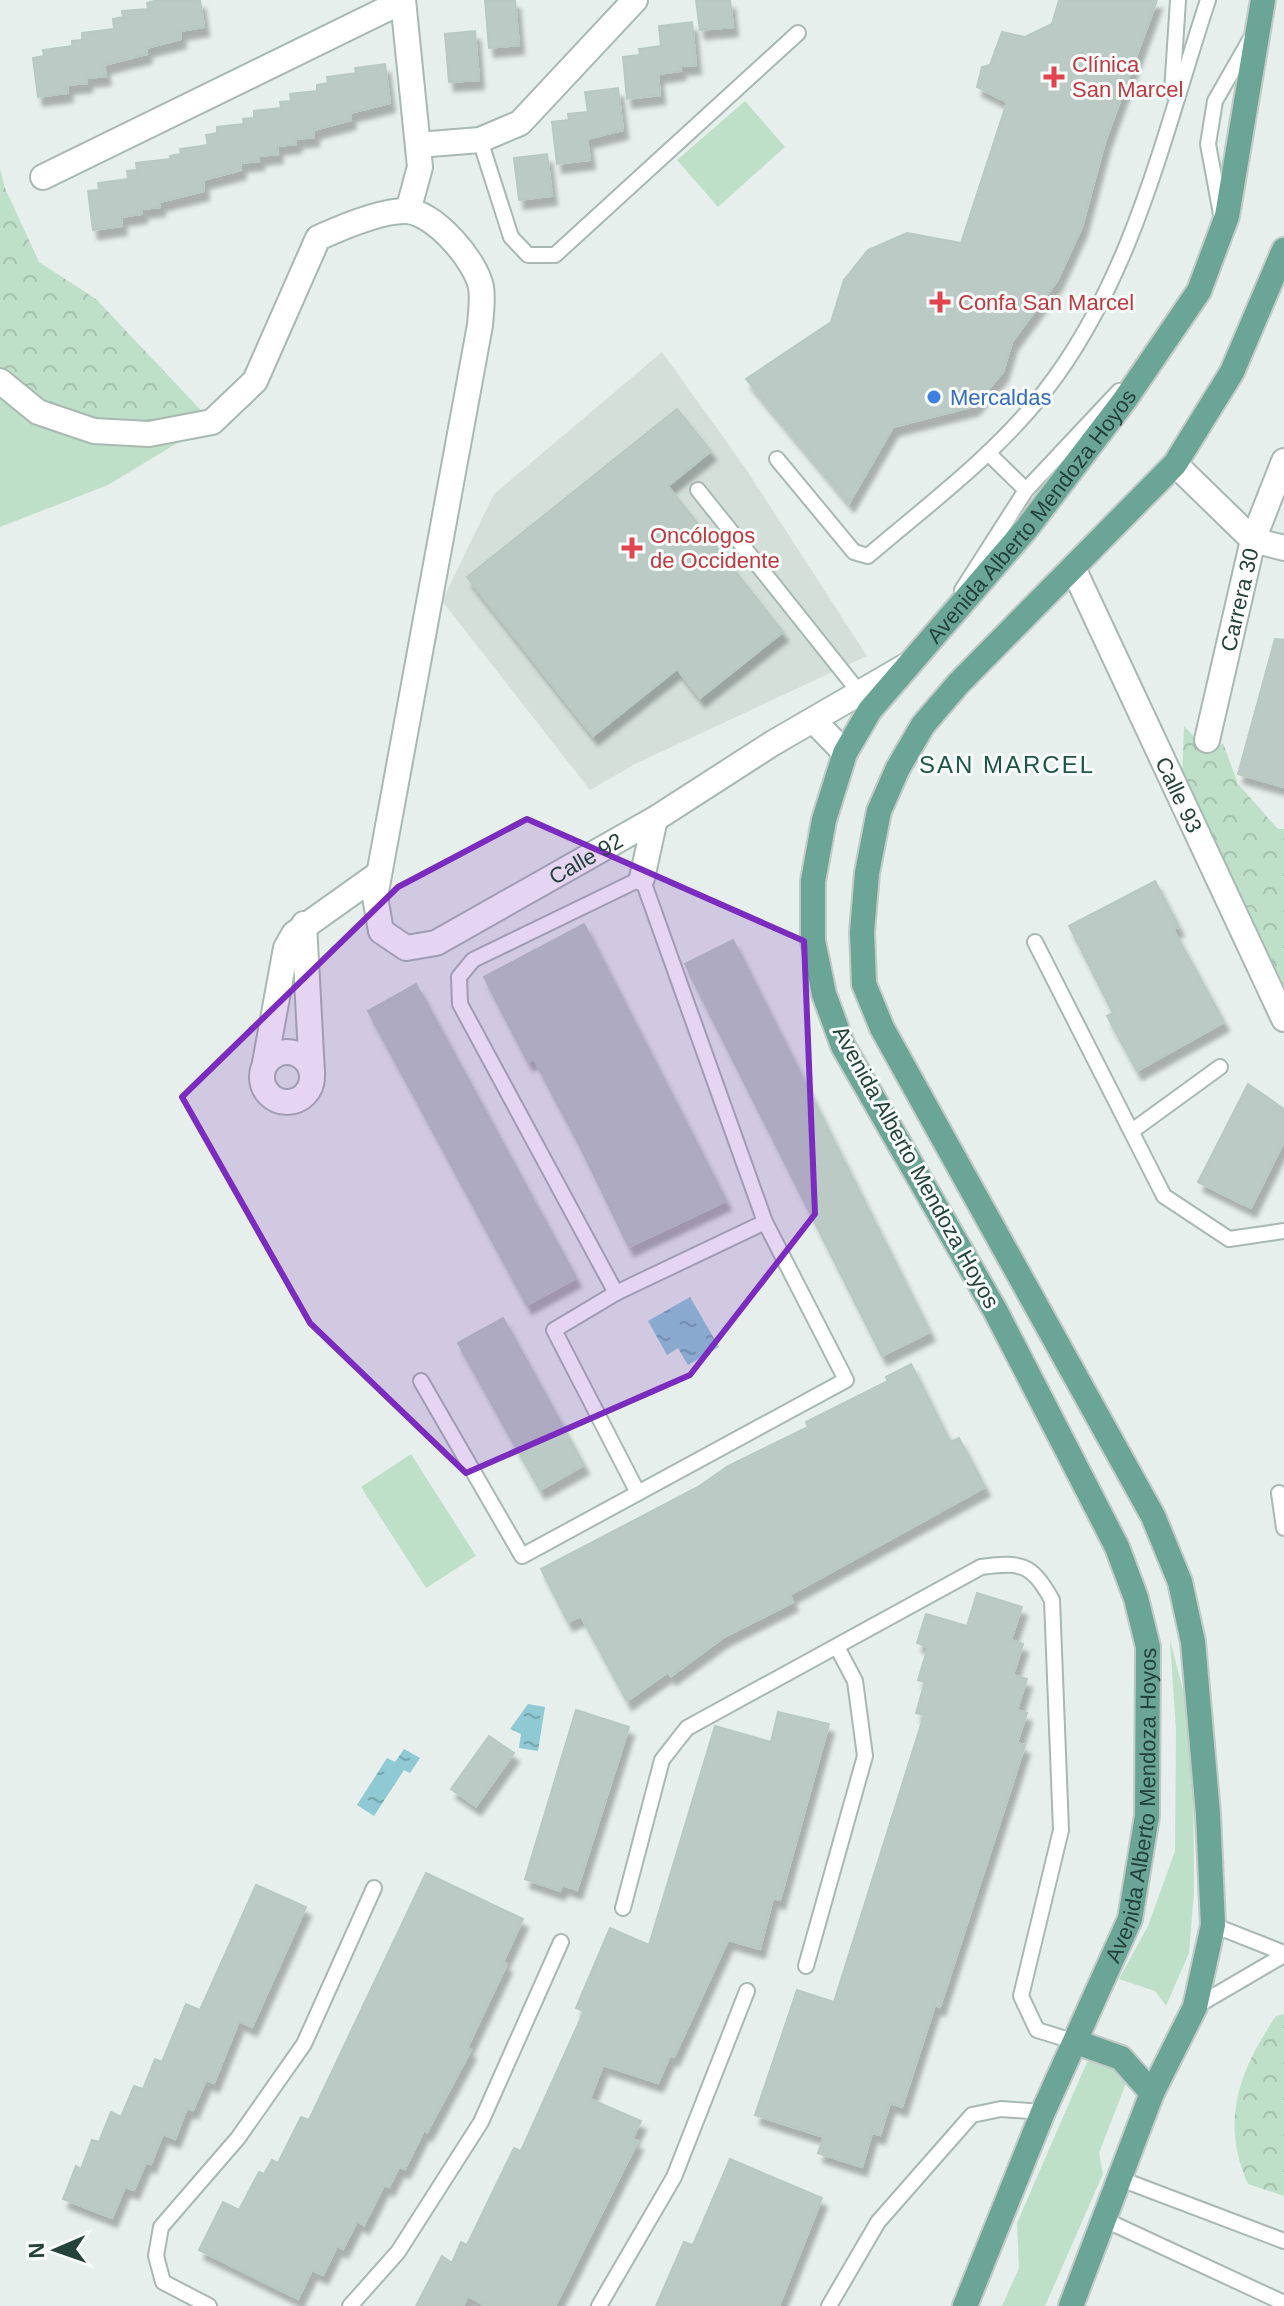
<svg xmlns="http://www.w3.org/2000/svg" width="1284" height="2306" font-family="Helvetica,sans-serif">
<style>
.built{fill:#d4dfda}
.grass{fill:#bfe0c8}
.forest{fill:url(#forest-crowns)}
.water{fill:url(#water-ripples)}
.building{fill:#bbcac4;stroke:#b8c9c2;stroke-width:2;filter:url(#shadow)}
.lines{fill:none;stroke-linecap:round;stroke-linejoin:round}
.lane-casing{stroke:#a8b8b2;stroke-width:18}
.street-casing{stroke:#a8b8b2;stroke-width:28}
.primary-casing{stroke:#c2cac8;stroke-width:28}
.lane{stroke:#fff;stroke-width:14}
.street{stroke:#fff;stroke-width:24}
.primary{stroke:#6aa596;stroke-width:24}
.marked{fill:#7b2cbf;fill-opacity:0.2;stroke:#7b2cbf;stroke-width:6;stroke-linejoin:round}
.health-dot{fill:#e0444e;stroke:#f7fbf9;stroke-width:3}
.shop-dot{fill:#3f7fe0;stroke:#f7fbf9;stroke-width:3}
.labels{text-anchor:middle;dominant-baseline:central;stroke-width:6;stroke-linejoin:round;paint-order:stroke}
.health-label{font-size:22px;fill:#be3a42;stroke:#f7fbf9;text-anchor:start}
.shop-label{font-size:22px;fill:#366cbe;stroke:#f7fbf9;text-anchor:start}
.street-label{font-size:22px;fill:#24423a;stroke:#f7fbf9}
.neighbourhood-label{font-size:24px;letter-spacing:2px;fill:#1f5548;stroke:#f7fbf9}
</style>
<defs>
<pattern id="forest-crowns" width="20" height="18" patternUnits="userSpaceOnUse" patternTransform="scale(2)"><rect width="20" height="18" fill="#bfe0c8"/><path d="M2 6a3 3 0 1 1 6 0M12 15a3 3 0 1 1 6 0" fill="none" stroke="#a4c1ad"/></pattern>
<pattern id="water-ripples" width="26" height="14" patternUnits="userSpaceOnUse" patternTransform="scale(2)"><rect width="26" height="14" fill="#8ec9d4"/><path d="M2 4q2-2 4 0t4 0M15 11q2-2 4 0t4 0" fill="none" stroke="#74a5ad"/></pattern>
<filter id="shadow"><feDropShadow dx="5" dy="9" stdDeviation="2" flood-color="#0004"/></filter>
</defs>
<rect width="100%" height="100%" fill="#e6efeb"/>
<path class="built" d="M 662,352 L 744,466 L 867,656 L 637,763 L 590,790 L 442,601 L 494,494 Z"/>
<g class="grass">
<path d="M 745,101 L 785,147 L 718,207 L 677,160 Z"/>
<path d="M 0,378 L 212,422 L 108,485 L 0,527 Z"/>
<path d="M 411,1454 L 476,1556 L 426,1588 L 361,1487 Z"/>
<path d="M 1170,1640 L 1193,1729 L 1194,1891 L 1189,1953 L 1166,2006 L 1155,1991 L 1119,1979 L 1148,1926 L 1175,1851 L 1176,1731 Z"/>
<path d="M 1103,2060 L 1128,2078 L 1099,2153 L 1103,2174 L 1045,2306 L 1002,2306 L 1019,2268 L 1017,2223 L 1087,2062 Z"/>
</g>
<g class="forest">
<path d="M 0,169 L 5,188 L 39,262 L 96,299 L 212,422 L 94,431 L 0,378 Z"/>
<path d="M 1184,726 L 1209,753 L 1223,743 L 1238,784 L 1278,829 L 1284,829 L 1284,985 L 1182,779 Z"/>
<path d="M 1284,2014 L 1284,2196 L 1248,2184 C 1220,2121 1239,2071 1276,2016 Z"/>
</g>
<g class="water">
<path d="M 690,1297 L 719,1347 L 688,1365 L 678,1348 L 667,1355 L 648,1321 Z"/>
<path d="M 528,1704 L 545,1707 L 538,1751 L 519,1748 L 521,1734 L 510,1729 Z"/>
<path d="M 404,1749 L 420,1758 L 410,1773 L 404,1770 L 374,1816 L 357,1805 L 387,1758 L 395,1762 Z"/>
</g>
<g class="building">
<path d="M 158,0 L 200,0 L 204,27 L 180,31 L 181,39 L 146,48 L 147,54 L 104,65 L 106,76 L 87,78 L 87,83 L 67,85 L 68,93 L 38,97 L 33,58 L 44,56 L 43,50 L 72,46 L 72,41 L 82,40 L 82,33 L 114,29 L 113,19 L 123,17 L 122,11 L 148,9 L 147,3 Z"/>
<path d="M 485,0 L 515,0 L 519,45 L 489,48 Z"/>
<path d="M 696,0 L 730,0 L 733,27 L 700,30 Z"/>
<path d="M 1059,0 L 1157,0 L 1105,142 L 1082,227 L 1057,281 L 1012,342 L 1003,372 L 974,406 L 893,427 L 849,503 L 746,379 L 831,322 L 844,280 L 868,250 L 907,233 L 961,243 L 1007,102 L 977,87 L 982,67 L 990,65 L 1002,32 L 1025,37 L 1052,24 Z"/>
<path d="M 692,22 L 696,65 L 680,66 L 681,71 L 658,74 L 660,95 L 627,99 L 623,57 L 640,55 L 639,49 L 661,46 L 659,26 Z"/>
<path d="M 475,31 L 479,80 L 449,82 L 445,34 Z"/>
<path d="M 385,64 L 390,103 L 350,113 L 351,120 L 314,130 L 314,137 L 296,139 L 296,144 L 277,146 L 278,154 L 259,156 L 259,161 L 240,163 L 241,170 L 203,180 L 204,191 L 160,202 L 160,207 L 142,209 L 142,214 L 121,217 L 122,226 L 93,230 L 88,191 L 99,190 L 98,183 L 128,179 L 127,171 L 137,170 L 136,163 L 171,159 L 170,156 L 181,154 L 180,149 L 208,145 L 206,135 L 217,133 L 217,127 L 244,124 L 243,119 L 254,118 L 254,111 L 281,108 L 280,102 L 291,101 L 290,94 L 317,91 L 317,85 L 328,83 L 327,77 L 356,73 L 355,68 Z"/>
<path d="M 618,88 L 623,130 L 587,139 L 590,160 L 557,164 L 552,122 L 569,120 L 568,114 L 588,112 L 585,92 Z"/>
<path d="M 547,154 L 552,196 L 519,200 L 514,158 Z"/>
<path d="M 677,409 L 711,451 L 668,486 L 783,632 L 700,698 L 677,669 L 593,736 L 467,577 Z"/>
<path d="M 1275,639 L 1284,640 L 1284,787 L 1238,774 Z"/>
<path d="M 1155,881 L 1179,927 L 1173,929 L 1224,1022 L 1137,1071 L 1107,1016 L 1113,1013 L 1069,926 Z"/>
<path d="M 584,924 L 726,1201 L 629,1247 L 578,1142 L 534,1059 L 528,1062 L 484,977 Z"/>
<path d="M 733,940 L 930,1332 L 882,1356 L 685,964 Z"/>
<path d="M 416,984 L 576,1278 L 527,1305 L 368,1011 Z"/>
<path d="M 1248,1084 L 1284,1109 L 1284,1141 L 1251,1208 L 1198,1182 Z"/>
<path d="M 503,1318 L 584,1465 L 540,1490 L 458,1343 Z"/>
<path d="M 911,1364 L 950,1442 L 959,1438 L 985,1487 L 790,1595 L 793,1602 L 724,1637 L 671,1676 L 668,1672 L 627,1701 L 581,1616 L 568,1622 L 541,1569 L 698,1487 L 728,1466 L 808,1427 L 806,1422 L 888,1381 L 886,1377 Z"/>
<path d="M 977,1593 L 1022,1607 L 1011,1640 L 1023,1644 L 1013,1675 L 1027,1679 L 1017,1710 L 1027,1713 L 1017,1743 L 1025,1745 L 940,2007 L 935,2005 L 902,2107 L 890,2103 L 880,2135 L 872,2133 L 862,2167 L 818,2153 L 824,2137 L 755,2115 L 797,1990 L 834,2002 L 924,1715 L 916,1713 L 925,1682 L 918,1680 L 928,1647 L 917,1643 L 926,1614 L 967,1626 Z"/>
<path d="M 576,1710 L 629,1727 L 577,1890 L 562,1885 L 560,1891 L 525,1879 Z"/>
<path d="M 778,1712 L 829,1724 L 780,1900 L 773,1898 L 760,1949 L 728,1940 L 674,2057 L 670,2055 L 658,2083 L 603,2065 L 590,2099 L 641,2121 L 632,2139 L 638,2141 L 555,2306 L 486,2306 L 468,2296 L 463,2306 L 416,2306 L 442,2256 L 452,2263 L 461,2242 L 467,2245 L 514,2148 L 521,2151 L 584,2011 L 576,2008 L 610,1928 L 649,1945 L 715,1726 L 771,1742 Z"/>
<path d="M 489,1736 L 514,1753 L 476,1806 L 451,1789 Z"/>
<path d="M 426,1873 L 523,1919 L 503,1962 L 507,1964 L 467,2048 L 471,2050 L 427,2132 L 424,2130 L 405,2169 L 399,2167 L 389,2187 L 384,2185 L 364,2225 L 357,2221 L 343,2249 L 337,2246 L 323,2275 L 312,2270 L 298,2299 L 199,2250 L 223,2202 L 239,2210 L 259,2172 L 264,2174 L 272,2160 L 278,2163 L 301,2117 L 309,2120 Z"/>
<path d="M 256,1885 L 306,1907 L 252,2027 L 239,2021 L 214,2083 L 206,2080 L 193,2110 L 187,2108 L 175,2139 L 163,2134 L 151,2164 L 146,2162 L 134,2190 L 125,2187 L 112,2218 L 63,2199 L 76,2166 L 81,2169 L 92,2140 L 99,2142 L 111,2112 L 121,2117 L 134,2086 L 143,2089 L 155,2059 L 162,2062 L 186,2004 L 200,2010 Z"/>
<path d="M 730,2159 L 822,2198 L 779,2306 L 656,2306 L 684,2242 L 693,2245 Z"/>
</g>
<g class="lines">
<defs>
<g id="lane">
<path d="M 1172,92 L 1178,0"/>
<path d="M 480,140 L 511,237 L 528,255 L 555,255 L 798,33"/>
<path d="M 1221,214 L 1208,144 L 1215,101 L 1251,38"/>
<path d="M 988,453 L 1026,490"/>
<path d="M 777,459 L 854,552 L 868,556 C 929,504 996,454 1045,391 C 1133,278 1164,133 1208,0"/>
<path d="M 698,490 L 859,692"/>
<path d="M 962,590 L 1026,490 L 1119,391"/>
<path d="M 1035,942 L 1164,1196 L 1229,1239 L 1284,1231"/>
<path d="M 1132,1131 L 1220,1067"/>
<path d="M 421,1381 L 522,1556 L 846,1380 L 765,1222 L 642,878 L 473,960 L 459,977 L 460,1004 L 616,1293"/>
<path d="M 638,1493 L 554,1330 L 616,1293 L 765,1222"/>
<path d="M 1279,1493 L 1284,1528"/>
<path d="M 623,1908 L 662,1760 L 687,1728 L 981,1567 C 1022,1562 1031,1563 1052,1600 L 1061,1830 L 1021,1996 L 1037,2030 L 1076,2042"/>
<path d="M 1213,1925 L 1284,1953"/>
<path d="M 806,1966 L 865,1756 L 855,1681 L 837,1647"/>
<path d="M 1195,2007 L 1284,1955"/>
<path d="M 1118,2178 L 1284,2241"/>
<path d="M 1103,2219 L 1284,2303"/>
<path d="M 209,2306 L 163,2282 L 156,2256 L 161,2227 L 238,2138 L 304,2044 L 374,1888"/>
<path d="M 350,2306 L 398,2252 L 481,2122 L 561,1942"/>
<path d="M 599,2306 L 674,2177 L 747,1991"/>
<path d="M 829,2306 L 878,2222 L 972,2115 L 1001,2109 L 1043,2112"/>
</g>
<g id="street">
<path d="M 403,0 L 420,167 L 408,211"/>
<path d="M 418,145 L 480,140 L 520,123 L 635,0"/>
<path d="M 43,177 L 403,1"/>
<path id="s1" d="M 0,381 L 38,412 L 94,431 L 149,434 L 212,422 L 255,381 L 318,238 C 340,228 383,210 407,211 C 435,213 476,261 481,287 C 483,299 481,313 480,325 L 375,897 L 381,931 L 406,948 L 436,943 L 655,819 L 773,743 L 906,666"/>
<path d="M 1175,464 L 1253,540 L 1284,548"/>
<path id="s2" d="M 1074,570 L 1284,1019"/>
<path d="M 815,722 L 845,753"/>
<path id="s3" d="M 1207,740 L 1253,540 L 1284,461"/>
<path d="M 642,878 L 655,819"/>
<path d="M 304,924 L 312,1073"/>
<circle cx="287" cy="1077" r="25"/>
<path d="M 265,1063 L 286,948 L 294,934 L 377,875"/>
</g>
<g id="primary">
<path d="M 1076,2042 L 1121,2058 L 1152,2093"/>
<path id="s4" d="M 965,2306 L 1043,2112 L 1130,1919 L 1147,1816 L 1148,1647 L 1136,1598 L 1117,1547 L 995,1310 L 843,1046 L 824,994 L 813,941 L 813,881 L 824,820 L 845,753 L 870,710 L 1027,528 L 1124,401 L 1199,291 L 1227,216 L 1263,0"/>
<path d="M 1071,2306 L 1152,2093 L 1195,2007 L 1213,1925 L 1208,1814 L 1193,1642 L 1180,1582 L 1153,1516 L 882,1028 L 864,984 L 862,932 L 867,873 L 879,811 L 898,768 L 923,725 L 958,684 L 1175,464 L 1232,372 L 1284,250"/>
</g>
</defs>
<use href="#lane" class="lane-casing"/>
<use href="#street" class="street-casing"/>
<use href="#primary" class="primary-casing"/>
<use href="#lane" class="lane"/>
<use href="#street" class="street"/>
<use href="#primary" class="primary"/>
</g>
<path class="marked" d="M 527,819 L 804,941 L 815,1214 L 690,1375 L 466,1473 L 310,1323 L 182,1097 L 398,887 Z"/>
<g class="health-dot">
<path d="M1050 65h8v8h8v8h-8v8h-8v-8h-8v-8h8z"/>
<path d="M936 290h8v8h8v8h-8v8h-8v-8h-8v-8h8z"/>
<path d="M628 536h8v8h8v8h-8v8h-8v-8h-8v-8h8z"/>
</g>
<circle class="shop-dot" cx="934" cy="397" r="8"/>
<g class="labels">
<g class="health-label">
<text x="1072" y="64">Clínica<tspan x="1072" dy="25">San Marcel</tspan></text>
<text x="958" y="302">Confa San Marcel</text>
<text x="650" y="535">Oncólogos<tspan x="650" dy="25">de Occidente</tspan></text>
</g>
<g class="shop-label">
<text x="950" y="397">Mercaldas</text>
</g>
<g class="street-label">
<text stroke="none"><textPath href="#s4" startOffset="1974">Avenida Alberto Mendoza Hoyos</textPath></text>
<text stroke="none"><textPath href="#s3" startOffset="144">Carrera 30</textPath></text>
<text stroke="none"><textPath href="#s2" startOffset="248">Calle 93</textPath></text>
<text stroke="none"><textPath href="#s1" startOffset="1534">Calle 92</textPath></text>
<text transform="translate(916 1167) rotate(61)">Avenida Alberto Mendoza Hoyos</text>
<text stroke="none"><textPath href="#s4" startOffset="534">Avenida Alberto Mendoza Hoyos</textPath></text>
</g>
<g class="neighbourhood-label">
<text x="1007" y="764">SAN MARCEL</text>
</g>
</g>
<g transform="translate(56 2250) rotate(268)" stroke="#f7fbf9" stroke-width="6" paint-order="stroke">
<path d="M0-6L14 30L0 20L-14 30Z" fill="#24423a"/>
<text y="-12" font-size="22" font-weight="bold" text-anchor="middle" fill="#24423a">N</text>
</g>
</svg>
